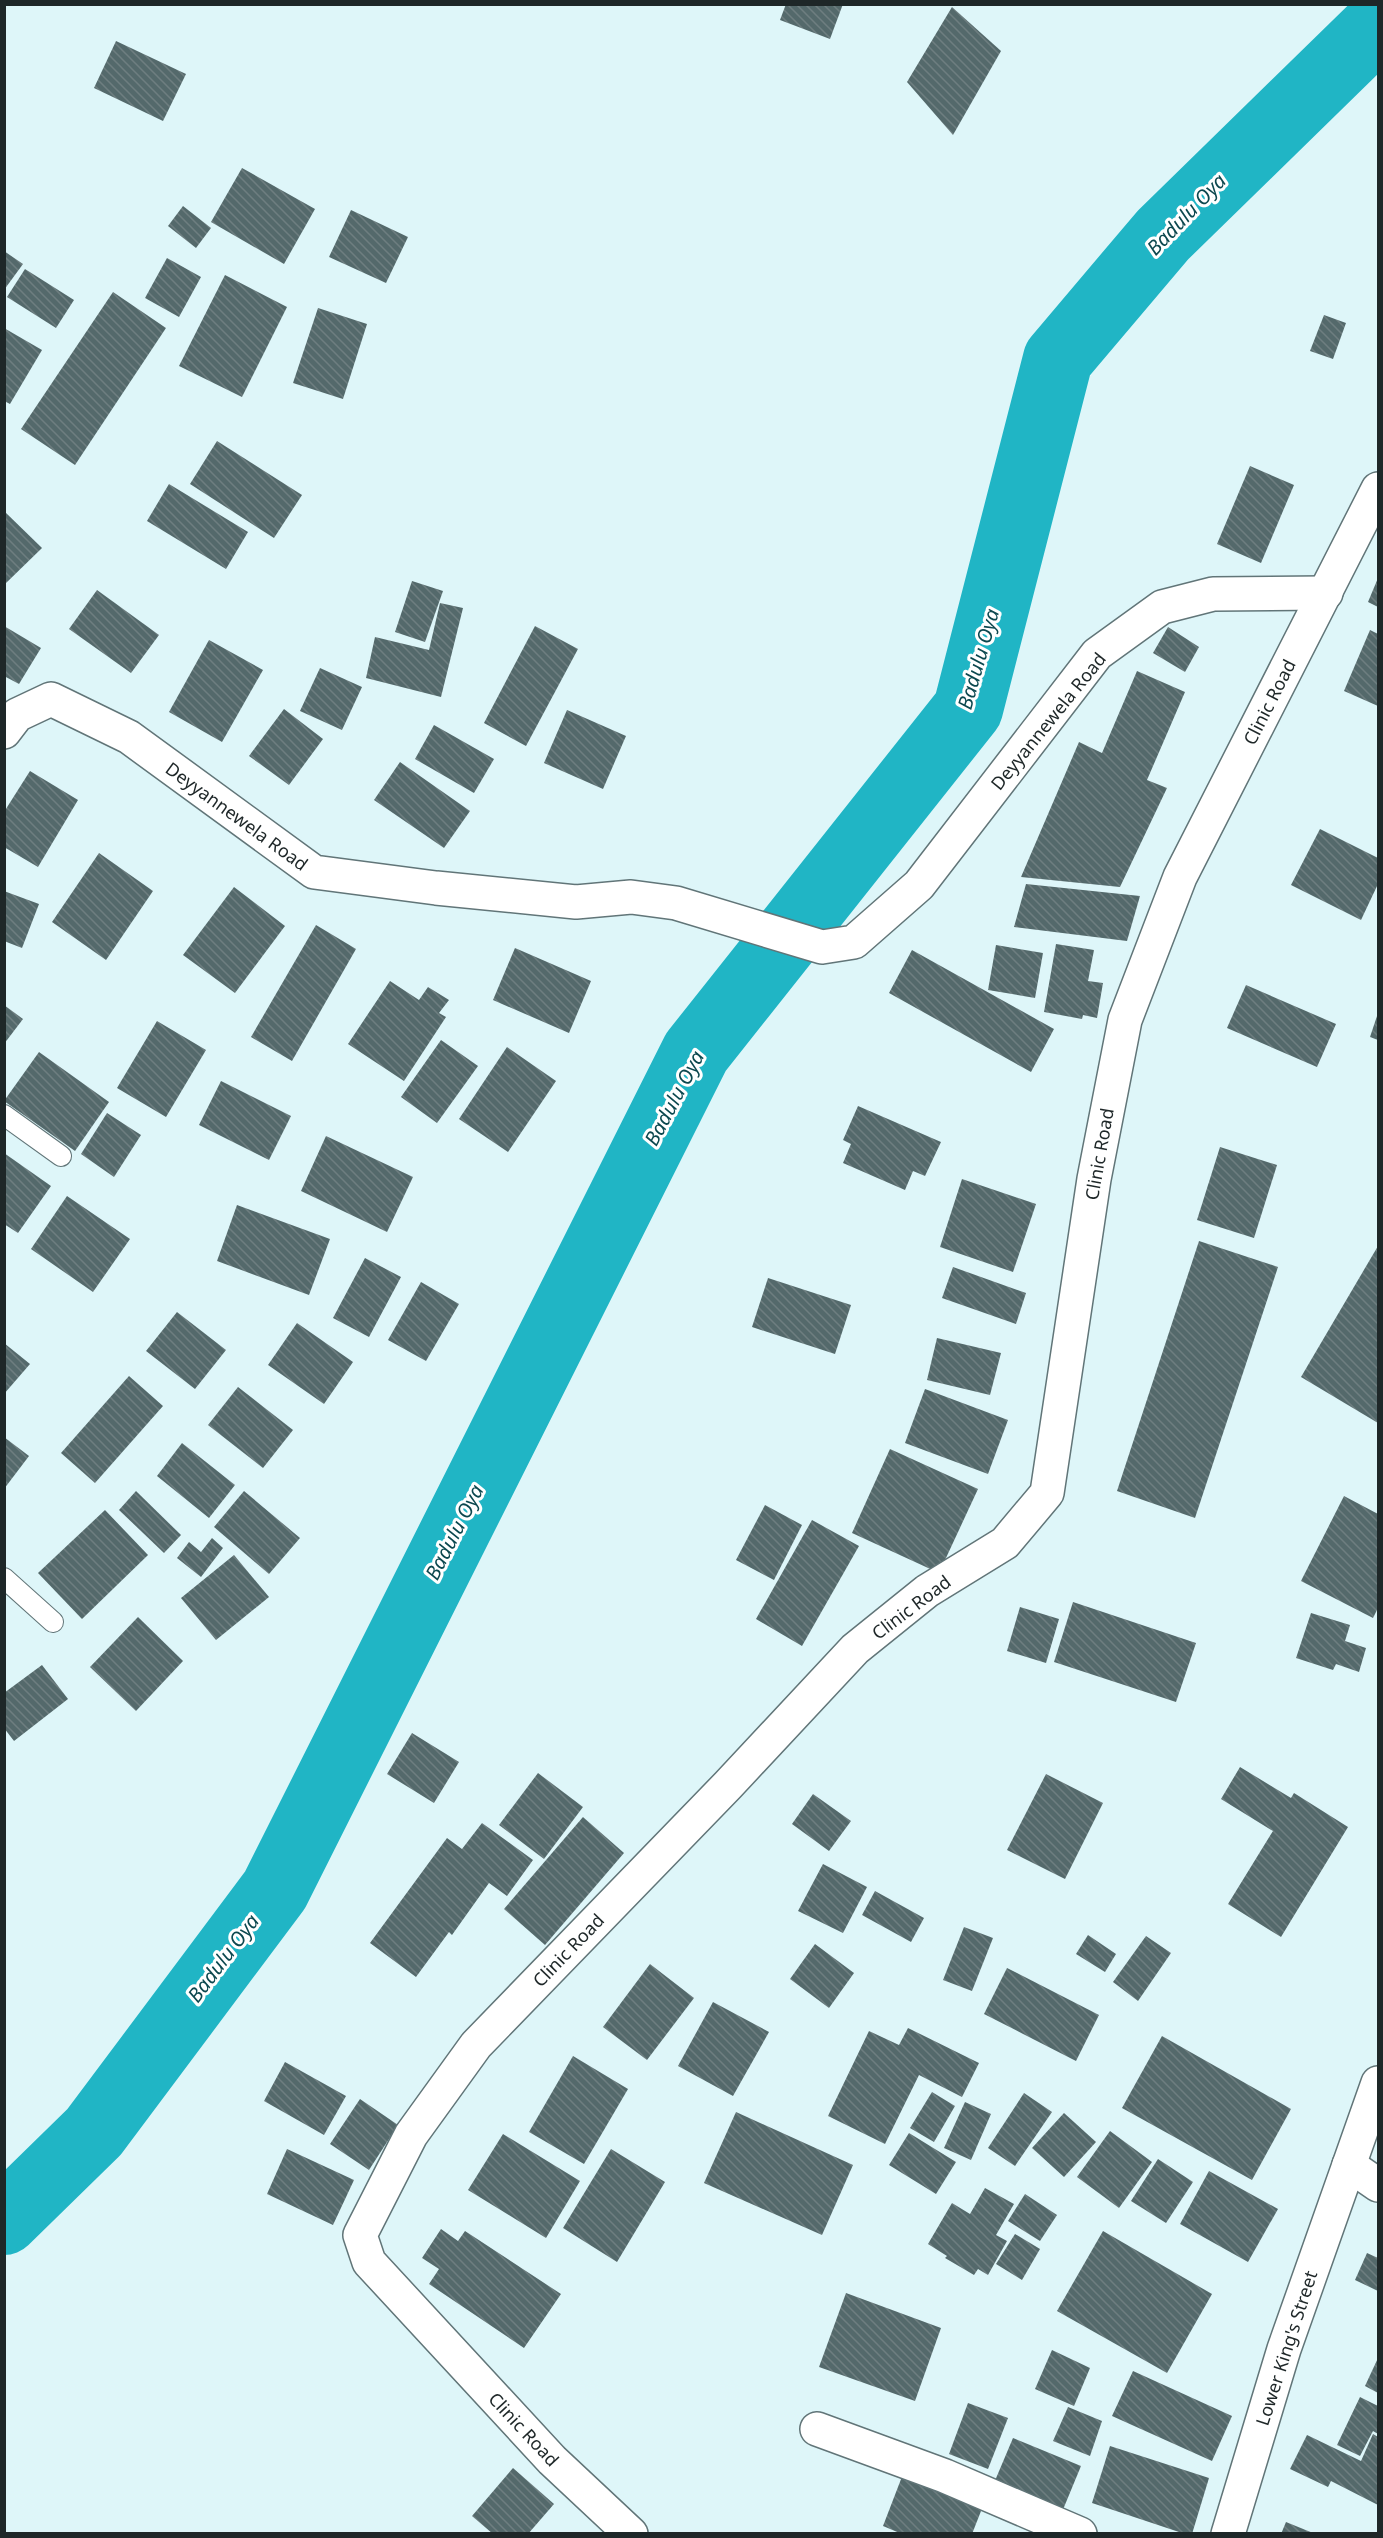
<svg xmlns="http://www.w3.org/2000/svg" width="1383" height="2538" font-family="'Noto Sans',sans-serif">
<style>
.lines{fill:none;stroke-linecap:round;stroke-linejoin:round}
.river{stroke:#20b5c5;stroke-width:70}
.building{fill:url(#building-back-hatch)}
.lane-casing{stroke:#617578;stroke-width:22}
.street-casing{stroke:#617578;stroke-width:36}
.secondary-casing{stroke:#617578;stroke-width:36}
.primary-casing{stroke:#617578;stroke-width:36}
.lane{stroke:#fff;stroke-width:20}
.street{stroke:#fff;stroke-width:33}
.secondary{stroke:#fff;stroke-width:33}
.primary{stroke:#fff;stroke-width:33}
.labels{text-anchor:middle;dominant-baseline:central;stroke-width:6;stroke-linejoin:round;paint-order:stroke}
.street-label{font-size:18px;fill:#1e2728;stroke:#fff}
.water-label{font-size:20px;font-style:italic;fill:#0c484f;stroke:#fff}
</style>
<defs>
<pattern id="building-back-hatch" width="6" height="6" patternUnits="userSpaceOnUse" patternTransform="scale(1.5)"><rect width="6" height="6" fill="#54696b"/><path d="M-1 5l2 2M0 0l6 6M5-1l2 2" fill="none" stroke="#6e7e80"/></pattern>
</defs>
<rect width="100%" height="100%" fill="#def6f9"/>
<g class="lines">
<path class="river" d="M 4,2220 L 94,2132 L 275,1890 L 696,1052 L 968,709 L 1058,359 L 1163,235 L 1378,25"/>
</g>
<g class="building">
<path d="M 786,4 L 843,4 L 830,39 L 780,20 Z"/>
<path d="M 952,7 L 1001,51 L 953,135 L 907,82 Z"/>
<path d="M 116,41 L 186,74 L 163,121 L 94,88 Z"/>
<path d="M 242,168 L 315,209 L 284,264 L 211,222 Z"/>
<path d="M 183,206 L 211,228 L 196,248 L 168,226 Z"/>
<path d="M 351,210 L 408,237 L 386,283 L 329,257 Z"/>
<path d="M 4,251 L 23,264 L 4,290 Z"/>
<path d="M 167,258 L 201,277 L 179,317 L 145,298 Z"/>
<path d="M 25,269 L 74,300 L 56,328 L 7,297 Z"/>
<path d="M 225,275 L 287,307 L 242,397 L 179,366 Z"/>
<path d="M 113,292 L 166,328 L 75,465 L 21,429 Z"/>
<path d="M 318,308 L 367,324 L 343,399 L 293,383 Z"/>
<path d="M 1324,315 L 1346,323 L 1333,359 L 1310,351 Z"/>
<path d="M 4,328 L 42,350 L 10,404 L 4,401 Z"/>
<path d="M 217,441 L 302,495 L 274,538 L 190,484 Z"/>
<path d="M 1250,466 L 1294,485 L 1261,563 L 1217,544 Z"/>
<path d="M 169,484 L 248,532 L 226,569 L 147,521 Z"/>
<path d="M 4,511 L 42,548 L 4,585 Z"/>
<path d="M 1378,578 L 1378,607 L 1368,602 Z"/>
<path d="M 412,581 L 443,591 L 425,642 L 395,632 Z"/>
<path d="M 97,590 L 159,635 L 131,673 L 69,629 Z"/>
<path d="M 440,603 L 463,608 L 441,697 L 366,678 L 375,637 L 429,650 Z"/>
<path d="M 4,626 L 41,648 L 19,684 L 4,676 Z"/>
<path d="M 535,626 L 578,649 L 526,746 L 484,723 Z"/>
<path d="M 1168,627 L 1199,647 L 1185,672 L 1153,653 Z"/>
<path d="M 1370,630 L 1378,634 L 1378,706 L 1344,691 Z"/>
<path d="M 209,640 L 263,670 L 222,742 L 169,712 Z"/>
<path d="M 320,668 L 362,687 L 342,730 L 300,711 Z"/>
<path d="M 1137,671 L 1185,692 L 1147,780 L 1167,788 L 1120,887 L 1021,877 L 1079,742 L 1102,753 Z"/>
<path d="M 284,709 L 323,739 L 289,785 L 249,756 Z"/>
<path d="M 567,710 L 626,736 L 603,789 L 544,763 Z"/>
<path d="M 434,725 L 494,759 L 474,793 L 415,759 Z"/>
<path d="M 400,762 L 470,811 L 444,848 L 374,800 Z"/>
<path d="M 30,771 L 78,800 L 38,867 L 4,847 L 4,812 Z"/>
<path d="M 1320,829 L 1378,858 L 1378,884 L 1361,920 L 1291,885 Z"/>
<path d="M 99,853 L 153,891 L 106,960 L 52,922 Z"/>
<path d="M 1026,884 L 1140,896 L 1127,941 L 1014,927 Z"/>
<path d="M 234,887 L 285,926 L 235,993 L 183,955 Z"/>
<path d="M 4,891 L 39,904 L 22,948 L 4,941 Z"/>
<path d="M 316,925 L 356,949 L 292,1061 L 251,1037 Z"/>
<path d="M 1056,944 L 1094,950 L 1088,981 L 1103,983 L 1097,1018 L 1083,1015 L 1082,1019 L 1044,1012 Z"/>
<path d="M 996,945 L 1043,953 L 1035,998 L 988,990 Z"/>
<path d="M 515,948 L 591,981 L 569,1033 L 493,1000 Z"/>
<path d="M 912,950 L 1054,1029 L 1031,1072 L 889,993 Z"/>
<path d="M 390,981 L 419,1000 L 428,987 L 449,1000 L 439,1013 L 446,1017 L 404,1081 L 348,1044 Z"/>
<path d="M 1246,985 L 1336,1024 L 1317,1067 L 1227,1028 Z"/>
<path d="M 4,1005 L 23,1019 L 4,1044 Z"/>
<path d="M 1378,1013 L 1378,1040 L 1370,1037 Z"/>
<path d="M 157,1021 L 206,1050 L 166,1117 L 117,1088 Z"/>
<path d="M 441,1040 L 478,1066 L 437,1123 L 401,1097 Z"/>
<path d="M 507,1047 L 556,1081 L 508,1152 L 459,1119 Z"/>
<path d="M 39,1052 L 109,1102 L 75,1151 L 4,1101 Z"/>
<path d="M 221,1081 L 291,1116 L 269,1160 L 199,1125 Z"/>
<path d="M 858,1106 L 941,1142 L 925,1176 L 913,1171 L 905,1190 L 843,1163 L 851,1144 L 843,1140 Z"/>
<path d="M 107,1113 L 141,1135 L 114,1177 L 81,1154 Z"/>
<path d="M 326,1136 L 413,1177 L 387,1232 L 301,1191 Z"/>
<path d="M 1220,1147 L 1277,1165 L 1254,1238 L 1197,1220 Z"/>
<path d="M 4,1153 L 51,1186 L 18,1233 L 4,1224 Z"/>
<path d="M 962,1179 L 1036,1204 L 1013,1272 L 940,1247 Z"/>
<path d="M 67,1196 L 130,1239 L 93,1292 L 31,1249 Z"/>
<path d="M 237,1205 L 330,1239 L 309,1295 L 217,1261 Z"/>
<path d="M 1199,1241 L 1278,1267 L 1195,1518 L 1117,1491 Z"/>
<path d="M 1378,1246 L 1378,1423 L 1301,1377 Z"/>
<path d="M 365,1258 L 401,1277 L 369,1337 L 333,1318 Z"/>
<path d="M 953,1267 L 1026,1293 L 1016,1324 L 942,1298 Z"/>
<path d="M 768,1278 L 851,1305 L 835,1354 L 752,1327 Z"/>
<path d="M 421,1282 L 459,1304 L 426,1361 L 388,1340 Z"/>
<path d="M 177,1312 L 226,1350 L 195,1389 L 146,1351 Z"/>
<path d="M 297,1323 L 353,1362 L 324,1404 L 268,1365 Z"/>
<path d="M 937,1338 L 1001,1353 L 990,1395 L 927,1380 Z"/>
<path d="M 4,1343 L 30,1364 L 4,1394 Z"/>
<path d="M 129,1376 L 163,1406 L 95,1483 L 61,1453 Z"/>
<path d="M 238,1387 L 293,1430 L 263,1468 L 208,1425 Z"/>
<path d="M 925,1389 L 1008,1420 L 988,1474 L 905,1443 Z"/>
<path d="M 4,1437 L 29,1456 L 4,1489 Z"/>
<path d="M 182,1443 L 235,1485 L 209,1518 L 157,1476 Z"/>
<path d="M 890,1449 L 978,1489 L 939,1573 L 852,1533 Z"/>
<path d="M 136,1491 L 181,1535 L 164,1553 L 119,1510 Z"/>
<path d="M 244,1491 L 300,1538 L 269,1574 L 214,1527 Z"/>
<path d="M 1344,1496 L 1378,1514 L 1378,1608 L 1373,1618 L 1301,1581 Z"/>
<path d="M 765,1505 L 802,1525 L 774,1580 L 736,1560 Z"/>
<path d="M 105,1510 L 148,1555 L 82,1619 L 38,1573 Z"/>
<path d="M 812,1520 L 859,1546 L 802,1646 L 756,1619 Z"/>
<path d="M 212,1538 L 223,1548 L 201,1577 L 177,1558 L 189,1542 L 201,1552 Z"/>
<path d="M 234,1555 L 269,1597 L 216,1640 L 181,1598 Z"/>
<path d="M 1073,1602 L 1196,1643 L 1176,1702 L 1054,1662 Z"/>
<path d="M 1020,1607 L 1059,1619 L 1046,1663 L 1007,1651 Z"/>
<path d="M 1311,1613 L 1350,1625 L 1345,1641 L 1366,1648 L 1359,1672 L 1336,1664 L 1333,1670 L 1296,1658 Z"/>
<path d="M 138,1617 L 183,1661 L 136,1711 L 90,1667 Z"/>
<path d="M 42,1665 L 68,1699 L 14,1741 L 4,1728 L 4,1693 Z"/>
<path d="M 412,1733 L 459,1762 L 434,1803 L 387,1774 Z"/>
<path d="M 1240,1767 L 1291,1798 L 1294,1793 L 1348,1827 L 1281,1937 L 1228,1904 L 1273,1831 L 1221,1799 Z"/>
<path d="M 538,1773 L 583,1807 L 544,1859 L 499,1825 Z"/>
<path d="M 1046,1774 L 1103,1803 L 1065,1879 L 1007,1850 Z"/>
<path d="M 813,1794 L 851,1821 L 829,1851 L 792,1824 Z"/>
<path d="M 583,1817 L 624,1853 L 545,1945 L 504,1909 Z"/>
<path d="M 482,1823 L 533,1860 L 507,1896 L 489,1883 L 452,1935 L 449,1932 L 416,1977 L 370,1943 L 447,1838 L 462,1849 Z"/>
<path d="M 823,1864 L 867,1887 L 843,1933 L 798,1911 Z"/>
<path d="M 875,1891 L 924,1918 L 911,1942 L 862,1915 Z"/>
<path d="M 964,1927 L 993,1938 L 972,1991 L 943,1980 Z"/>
<path d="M 1088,1935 L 1116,1954 L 1105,1972 L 1076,1954 Z"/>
<path d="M 1146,1936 L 1171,1953 L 1138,2001 L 1113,1982 Z"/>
<path d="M 815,1944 L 854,1973 L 829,2008 L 790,1979 Z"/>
<path d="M 650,1964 L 694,1998 L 647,2060 L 603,2027 Z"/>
<path d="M 1007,1968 L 1099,2015 L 1076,2061 L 984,2014 Z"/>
<path d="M 713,2002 L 769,2032 L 733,2096 L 678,2066 Z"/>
<path d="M 908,2028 L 979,2063 L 962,2097 L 919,2075 L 885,2144 L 828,2116 L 869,2031 L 899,2045 Z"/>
<path d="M 1162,2036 L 1291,2109 L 1252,2180 L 1122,2108 Z"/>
<path d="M 573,2056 L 628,2089 L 584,2164 L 529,2132 Z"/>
<path d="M 285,2062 L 346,2096 L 324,2135 L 264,2101 Z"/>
<path d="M 932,2092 L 955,2106 L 934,2142 L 910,2128 Z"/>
<path d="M 1024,2093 L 1052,2112 L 1015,2166 L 988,2148 Z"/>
<path d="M 360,2099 L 398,2125 L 369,2170 L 330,2144 Z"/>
<path d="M 965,2102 L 991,2114 L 971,2160 L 944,2148 Z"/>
<path d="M 736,2112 L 853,2165 L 822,2235 L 704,2183 Z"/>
<path d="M 1064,2113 L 1096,2142 L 1064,2177 L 1032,2148 Z"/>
<path d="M 1110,2131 L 1152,2162 L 1119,2208 L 1077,2177 Z"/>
<path d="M 909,2133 L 956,2162 L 936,2194 L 889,2165 Z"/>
<path d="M 503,2134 L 580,2181 L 546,2238 L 468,2190 Z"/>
<path d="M 287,2149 L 354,2180 L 333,2225 L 267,2194 Z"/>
<path d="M 611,2149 L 665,2182 L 617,2262 L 563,2228 Z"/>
<path d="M 1158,2159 L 1193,2182 L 1166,2223 L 1131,2201 Z"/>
<path d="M 1209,2171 L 1278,2209 L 1248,2262 L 1180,2224 Z"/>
<path d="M 985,2188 L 1014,2204 L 996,2235 L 1007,2241 L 988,2275 L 978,2269 L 974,2275 L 945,2258 L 947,2256 L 928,2244 L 952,2203 L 970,2214 Z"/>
<path d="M 1025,2194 L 1057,2215 L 1040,2241 L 1008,2221 Z"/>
<path d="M 441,2229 L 458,2241 L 465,2231 L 561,2294 L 524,2348 L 429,2284 L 439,2269 L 422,2258 Z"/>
<path d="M 1103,2231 L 1212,2294 L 1167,2373 L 1057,2311 Z"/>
<path d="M 1015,2234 L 1040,2249 L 1022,2280 L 996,2264 Z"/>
<path d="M 1367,2253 L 1378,2258 L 1378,2291 L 1355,2280 Z"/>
<path d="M 846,2293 L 941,2328 L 915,2401 L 819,2367 Z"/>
<path d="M 1052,2350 L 1090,2368 L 1074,2406 L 1035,2389 Z"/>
<path d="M 1378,2358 L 1378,2393 L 1365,2386 Z"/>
<path d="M 1133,2371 L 1232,2416 L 1212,2461 L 1112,2416 Z"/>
<path d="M 1360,2397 L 1378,2406 L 1378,2434 L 1373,2431 L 1360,2456 L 1337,2445 Z"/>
<path d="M 968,2403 L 1008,2418 L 988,2469 L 949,2454 Z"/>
<path d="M 1068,2407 L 1102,2421 L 1090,2456 L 1053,2441 Z"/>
<path d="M 1373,2434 L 1378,2437 L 1378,2505 L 1331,2481 L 1328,2487 L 1290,2469 L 1307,2435 L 1361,2461 Z"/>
<path d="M 1013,2438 L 1081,2466 L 1062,2512 L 994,2483 Z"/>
<path d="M 1110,2446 L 1209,2478 L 1192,2534 L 1185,2534 L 1092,2503 Z"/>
<path d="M 513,2468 L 554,2504 L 528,2534 L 493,2534 L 472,2516 Z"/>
<path d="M 903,2474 L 983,2506 L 972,2534 L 902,2534 L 883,2526 Z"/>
<path d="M 1286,2522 L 1313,2533 L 1313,2534 L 1281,2534 Z"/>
</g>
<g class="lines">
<defs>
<g id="lane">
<path d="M 4,1115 L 61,1156"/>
<path d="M 4,1578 L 53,1622"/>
</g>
<g id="street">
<path d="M 1349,2165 L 1378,2185"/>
<path d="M 817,2429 L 945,2476 L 1080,2534"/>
</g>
<g id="secondary">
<path d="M 4,732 L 17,715 L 51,699 L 129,737 L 314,872 L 436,888 L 576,902 L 631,897 L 676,903 L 822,947 L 854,942 L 919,885 L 1097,654 L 1162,607 L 1213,594 L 1326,593"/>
<path d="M 631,2534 L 552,2460 L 369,2262 L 360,2235 L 411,2135 L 476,2045 L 728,1785 L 855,1649 L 927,1591 L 1005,1543 L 1047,1493 L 1094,1179 L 1125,1020 L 1180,877 L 1378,489"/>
</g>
<path id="primary" d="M 1228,2534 L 1284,2349 L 1378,2083"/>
</defs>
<use href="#lane" class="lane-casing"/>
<use href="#street" class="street-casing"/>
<use href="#secondary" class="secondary-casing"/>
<use href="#primary" class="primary-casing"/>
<use href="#lane" class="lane"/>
<use href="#street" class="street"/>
<use href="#secondary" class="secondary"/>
<use href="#primary" class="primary"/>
</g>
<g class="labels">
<g class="street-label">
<text transform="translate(1269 702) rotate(-63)">Clinic Road</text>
<text transform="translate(1048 721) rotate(-51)">Deyyannewela Road</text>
<text transform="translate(237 816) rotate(36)">Deyyannewela Road</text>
<text transform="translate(1099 1154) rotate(-80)">Clinic Road</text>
<text transform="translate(911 1607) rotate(-37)">Clinic Road</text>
<text transform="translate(568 1950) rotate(-46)">Clinic Road</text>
<text transform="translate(1286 2348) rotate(-72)">Lower King's Street</text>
<text transform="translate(524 2429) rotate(47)">Clinic Road</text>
</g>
<g class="water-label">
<text transform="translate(1186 214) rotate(-46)">Badulu Oya</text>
<text transform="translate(978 659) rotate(-74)">Badulu Oya</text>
<text transform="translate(674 1098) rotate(-62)">Badulu Oya</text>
<text transform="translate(454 1532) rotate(-63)">Badulu Oya</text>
<text transform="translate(223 1958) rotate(-53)">Badulu Oya</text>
</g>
</g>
<rect width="1383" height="2538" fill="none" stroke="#1e2728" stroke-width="12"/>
</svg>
